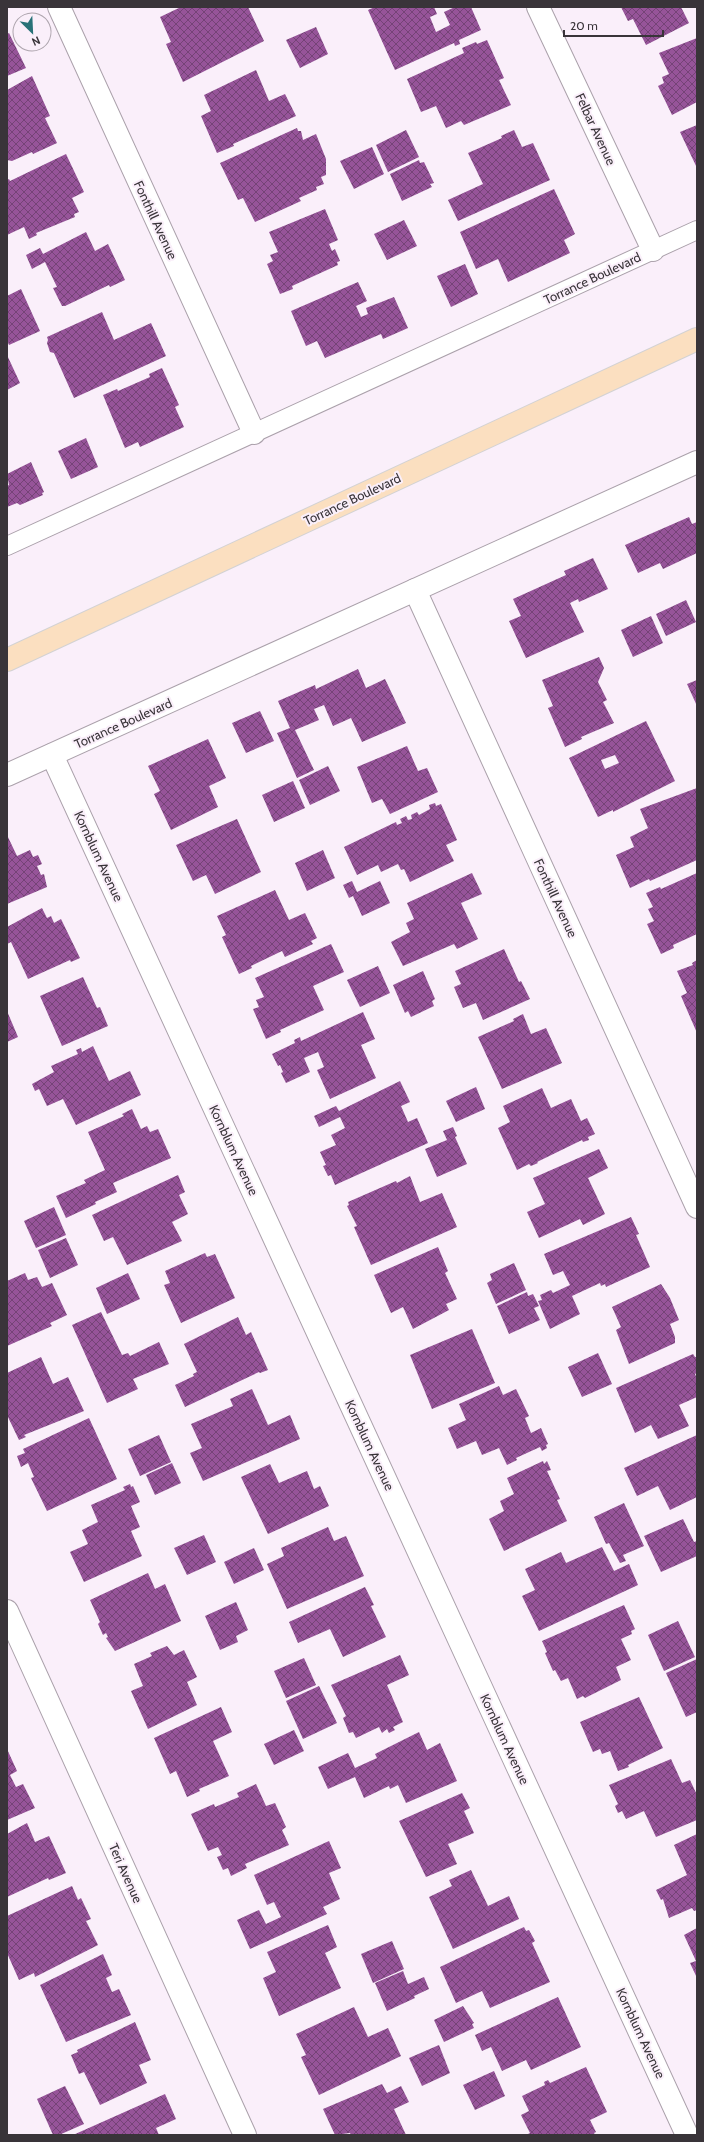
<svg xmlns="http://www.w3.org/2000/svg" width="704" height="2142" font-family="Cabin,sans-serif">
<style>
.building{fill:url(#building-cross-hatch);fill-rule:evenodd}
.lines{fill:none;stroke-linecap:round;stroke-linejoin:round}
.service-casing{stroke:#aba1ab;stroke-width:20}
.minor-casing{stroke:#aba1ab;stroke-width:24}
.primary-casing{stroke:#d3d2d3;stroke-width:24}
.service{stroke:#fff;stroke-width:18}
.minor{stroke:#fff;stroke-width:22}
.primary{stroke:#fbdfc0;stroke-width:22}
.labels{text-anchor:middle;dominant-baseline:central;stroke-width:4;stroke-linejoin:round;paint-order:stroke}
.street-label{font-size:13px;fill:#393439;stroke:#faeffa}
</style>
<defs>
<pattern id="building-cross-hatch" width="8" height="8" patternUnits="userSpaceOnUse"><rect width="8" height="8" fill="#965499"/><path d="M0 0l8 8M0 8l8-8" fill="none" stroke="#754377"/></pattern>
</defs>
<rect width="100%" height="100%" fill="#faeffa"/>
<g class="building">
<path d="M 181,7 L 248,7 L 264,41 L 183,82 L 166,44 L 171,42 L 160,17 Z"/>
<path d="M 375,7 L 434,7 L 437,14 L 430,17 L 436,32 L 450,25 L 444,12 L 455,7 L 471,7 L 481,30 L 459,40 L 460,44 L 455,46 L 454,43 L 395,70 L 368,10 Z"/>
<path d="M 621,7 L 681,7 L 689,23 L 646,45 L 633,19 L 628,21 Z"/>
<path d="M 316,27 L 328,54 L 300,68 L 286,40 Z"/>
<path d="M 9,33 L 26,68 L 7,76 L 7,34 Z"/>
<path d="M 697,38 L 697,102 L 672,115 L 658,86 L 664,83 L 662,77 L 669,74 L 659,53 Z"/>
<path d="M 487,40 L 504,78 L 499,80 L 511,105 L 464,125 L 461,121 L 446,128 L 436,106 L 421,112 L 407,79 L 464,53 L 462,48 L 476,42 L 477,44 Z"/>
<path d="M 256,70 L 269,101 L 285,94 L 296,116 L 233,144 L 234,146 L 217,153 L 201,116 L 211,111 L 204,95 Z"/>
<path d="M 32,76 L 50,116 L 45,118 L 57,143 L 33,154 L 32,152 L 12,161 L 7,160 L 7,90 Z"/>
<path d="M 697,125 L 697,168 L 680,132 Z"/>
<path d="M 297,128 L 298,131 L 301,131 L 303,140 L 316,134 L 326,159 L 326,175 L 321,177 L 324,184 L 316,187 L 317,190 L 299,198 L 301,201 L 255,222 L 243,198 L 238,200 L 220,163 Z"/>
<path d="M 406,130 L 419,157 L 388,172 L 376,145 Z"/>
<path d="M 514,130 L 522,147 L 533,143 L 550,180 L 458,221 L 448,200 L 483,184 L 468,153 L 502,138 L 501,136 Z"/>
<path d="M 372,147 L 384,174 L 354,189 L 340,161 Z"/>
<path d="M 66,154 L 84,192 L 72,198 L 79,212 L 74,214 L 75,217 L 36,233 L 37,235 L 29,239 L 24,227 L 7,235 L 7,180 L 9,179 L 10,181 Z"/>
<path d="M 419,160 L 420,163 L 424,162 L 434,183 L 430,184 L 432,187 L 402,201 L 390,174 Z"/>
<path d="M 554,189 L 575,234 L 564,240 L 570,253 L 508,282 L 498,259 L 476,269 L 460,232 Z"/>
<path d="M 325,209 L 338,240 L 329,244 L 332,251 L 335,249 L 340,261 L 337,262 L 338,265 L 292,286 L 293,289 L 280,294 L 267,264 L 273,261 L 270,255 L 278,252 L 269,232 Z"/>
<path d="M 404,220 L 417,246 L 387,260 L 374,234 Z"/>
<path d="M 86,232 L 95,251 L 108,244 L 125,280 L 110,287 L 109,285 L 65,306 L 62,306 L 53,288 L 57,287 L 45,262 L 32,269 L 26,255 L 40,248 L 43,254 Z"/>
<path d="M 465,264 L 478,294 L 451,307 L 437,276 Z"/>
<path d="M 358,282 L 367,301 L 356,306 L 361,317 L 368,314 L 366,308 L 394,297 L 408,328 L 383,339 L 381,334 L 325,358 L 317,341 L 306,346 L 291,311 Z"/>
<path d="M 21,289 L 40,331 L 9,345 L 7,340 L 7,296 Z"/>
<path d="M 102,312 L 114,340 L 151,323 L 166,356 L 74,398 L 54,353 L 50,352 L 47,343 L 48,340 L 47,337 Z"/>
<path d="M 7,355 L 20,383 L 7,390 Z"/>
<path d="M 162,368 L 179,405 L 175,407 L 184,427 L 140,447 L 138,442 L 125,448 L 103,395 L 117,389 L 118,391 L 150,377 L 149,374 Z"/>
<path d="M 86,438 L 98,467 L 71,479 L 58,451 Z"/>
<path d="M 31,462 L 44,492 L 42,493 L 43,495 L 20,505 L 17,503 L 7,507 L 7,486 L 9,485 L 7,474 Z"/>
<path d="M 689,517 L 692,524 L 697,522 L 697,553 L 663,569 L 660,563 L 638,573 L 625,545 Z"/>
<path d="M 593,558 L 608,589 L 579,602 L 578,599 L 570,603 L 584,632 L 526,658 L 509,621 L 521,616 L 513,599 L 566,575 L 564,571 Z"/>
<path d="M 686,600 L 696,622 L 666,636 L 656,614 Z"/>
<path d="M 651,616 L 663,643 L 633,657 L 621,630 Z"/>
<path d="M 599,657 L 604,668 L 598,682 L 607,700 L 603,702 L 614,723 L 581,737 L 582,739 L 565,747 L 548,708 L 553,706 L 542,680 Z"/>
<path d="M 358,669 L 366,688 L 385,679 L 406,723 L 362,742 L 351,718 L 333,726 L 324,705 L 314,709 L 319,720 L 295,730 L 314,770 L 297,778 L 277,733 L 290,728 L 278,701 L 315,685 L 316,689 Z"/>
<path d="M 697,680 L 697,706 L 687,684 Z"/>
<path d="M 260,711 L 274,741 L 246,753 L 232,723 Z"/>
<path d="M 646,721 L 675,781 L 613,812 L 613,810 L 598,817 L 569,758 ZM 615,755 L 619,763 L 605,769 L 601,760 Z"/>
<path d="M 208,739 L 226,778 L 209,786 L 218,807 L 171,830 L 154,794 L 160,791 L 148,766 Z"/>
<path d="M 407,746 L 418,771 L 427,768 L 438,792 L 390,814 L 382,799 L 372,803 L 357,767 Z"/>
<path d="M 328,766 L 340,791 L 310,805 L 299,780 Z"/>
<path d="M 293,781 L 305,808 L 274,822 L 262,795 Z"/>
<path d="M 697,788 L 697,860 L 650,881 L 649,879 L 630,888 L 616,855 L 634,847 L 630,837 L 648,828 L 640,809 Z"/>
<path d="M 435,803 L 436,806 L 441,804 L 457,840 L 446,845 L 454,861 L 410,882 L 404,869 L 401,870 L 398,864 L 381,872 L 378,865 L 357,875 L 344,847 L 396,822 L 397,825 L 402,823 L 400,819 L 406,816 L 408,820 L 412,819 L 411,815 L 417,812 L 419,815 L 430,809 L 429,805 Z"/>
<path d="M 237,819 L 261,872 L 215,894 L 206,875 L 193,881 L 176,845 Z"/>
<path d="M 7,835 L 17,856 L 30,850 L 33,857 L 38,855 L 42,864 L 37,866 L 41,875 L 44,874 L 47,887 L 7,904 Z"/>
<path d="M 323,850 L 335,878 L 307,891 L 295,863 Z"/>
<path d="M 472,873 L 482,894 L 461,903 L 478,939 L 457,949 L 454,944 L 403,966 L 391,942 L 410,932 L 406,923 L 414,919 L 407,903 Z"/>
<path d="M 697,873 L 697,934 L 673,945 L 674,948 L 661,954 L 647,924 L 654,921 L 648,909 L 653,907 L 646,893 L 660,887 L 661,889 Z"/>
<path d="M 352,881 L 357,892 L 380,881 L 390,903 L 362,916 L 353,896 L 349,898 L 343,885 Z"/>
<path d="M 275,890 L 289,920 L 305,913 L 317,938 L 311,941 L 313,944 L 285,957 L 282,951 L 251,966 L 252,968 L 239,974 L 222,937 L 226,935 L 217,916 Z"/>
<path d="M 42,908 L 47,918 L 51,916 L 54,923 L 61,919 L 80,958 L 71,962 L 70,960 L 28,979 L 11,942 L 7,944 L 7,927 Z"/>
<path d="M 331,944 L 344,972 L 313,986 L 324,1010 L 280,1030 L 281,1032 L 266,1039 L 253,1009 L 259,1007 L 256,1000 L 264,997 L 255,978 Z"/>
<path d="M 504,949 L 519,982 L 521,981 L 530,999 L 483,1020 L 476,1003 L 463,1008 L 454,987 L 461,984 L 455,971 Z"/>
<path d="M 697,960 L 697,1033 L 681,996 L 687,993 L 677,971 L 693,965 L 692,963 Z"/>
<path d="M 378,966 L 390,993 L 360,1007 L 347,980 Z"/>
<path d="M 423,971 L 435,999 L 432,1001 L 434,1006 L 411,1017 L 408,1011 L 405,1013 L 393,985 Z"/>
<path d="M 83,977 L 97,1008 L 100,1007 L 108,1026 L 62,1046 L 40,996 Z"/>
<path d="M 7,1011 L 18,1037 L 7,1042 Z"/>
<path d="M 363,1012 L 375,1039 L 361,1045 L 376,1078 L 330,1099 L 317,1070 L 324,1067 L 318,1052 L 304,1058 L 310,1072 L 286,1083 L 281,1073 L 283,1072 L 280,1065 L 278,1066 L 272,1054 L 295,1043 L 294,1040 L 300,1037 L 301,1041 Z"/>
<path d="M 523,1014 L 531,1034 L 546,1028 L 562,1063 L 502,1089 L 478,1037 L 514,1021 L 513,1019 Z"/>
<path d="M 93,1046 L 109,1081 L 130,1071 L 141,1095 L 76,1125 L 63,1099 L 47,1106 L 39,1089 L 35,1091 L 32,1084 L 54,1072 L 51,1066 L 78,1054 L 76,1050 L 81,1048 L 82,1052 Z"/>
<path d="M 400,1081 L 410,1102 L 401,1106 L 408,1122 L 417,1118 L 428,1143 L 335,1185 L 331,1175 L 328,1176 L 323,1166 L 326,1165 L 320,1152 L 336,1145 L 331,1135 L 345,1128 L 340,1117 L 319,1127 L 314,1116 L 336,1106 L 339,1111 Z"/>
<path d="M 476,1087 L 485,1109 L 456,1122 L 446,1101 Z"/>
<path d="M 542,1088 L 551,1108 L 571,1099 L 581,1121 L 587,1118 L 595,1134 L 588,1137 L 589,1140 L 583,1142 L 582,1140 L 537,1162 L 538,1163 L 531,1166 L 529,1164 L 517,1170 L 498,1128 L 510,1122 L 503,1106 Z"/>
<path d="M 132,1109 L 141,1129 L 147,1126 L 150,1132 L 158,1129 L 171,1158 L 113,1183 L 117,1192 L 95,1202 L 96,1204 L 66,1218 L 56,1196 L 86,1183 L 84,1180 L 105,1170 L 88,1132 L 124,1116 L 122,1114 Z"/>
<path d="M 453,1127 L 457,1136 L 455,1137 L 467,1164 L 437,1177 L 425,1149 L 447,1140 L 443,1131 Z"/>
<path d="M 599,1149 L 608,1168 L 588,1178 L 605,1214 L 583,1225 L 580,1219 L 539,1238 L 527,1212 L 545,1204 L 533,1178 Z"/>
<path d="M 178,1175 L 185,1192 L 179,1195 L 188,1214 L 172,1222 L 182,1241 L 127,1265 L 113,1237 L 104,1241 L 92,1215 Z"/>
<path d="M 410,1176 L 420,1202 L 442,1193 L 457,1227 L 371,1265 L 354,1227 L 357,1226 L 347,1206 L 349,1205 L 348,1202 L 396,1181 L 397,1183 Z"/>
<path d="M 54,1207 L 66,1235 L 36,1248 L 24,1221 Z"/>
<path d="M 631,1217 L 639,1234 L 636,1235 L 650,1267 L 606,1287 L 605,1284 L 601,1286 L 600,1283 L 572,1296 L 580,1314 L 550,1329 L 538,1301 L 542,1300 L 540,1295 L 551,1290 L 553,1293 L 570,1285 L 563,1271 L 553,1275 L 544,1254 Z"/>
<path d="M 66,1238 L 78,1265 L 50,1278 L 38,1250 Z"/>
<path d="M 438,1247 L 448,1271 L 445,1273 L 457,1299 L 446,1304 L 449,1310 L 413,1329 L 403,1307 L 391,1313 L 374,1275 Z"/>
<path d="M 205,1253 L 207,1257 L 215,1254 L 235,1298 L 181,1323 L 164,1285 L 170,1283 L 165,1271 Z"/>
<path d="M 514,1263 L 526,1290 L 496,1304 L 487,1283 L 492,1280 L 490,1274 Z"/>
<path d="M 25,1273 L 28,1280 L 37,1277 L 42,1287 L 52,1283 L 67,1315 L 50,1323 L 52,1326 L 7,1346 L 7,1281 Z"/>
<path d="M 128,1273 L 140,1299 L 107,1314 L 96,1288 Z"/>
<path d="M 661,1284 L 670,1298 L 679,1320 L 670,1324 L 675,1337 L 675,1343 L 629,1364 L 616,1330 L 621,1327 L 612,1307 Z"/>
<path d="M 527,1292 L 528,1296 L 533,1294 L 539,1306 L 534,1308 L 540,1320 L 509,1334 L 497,1306 Z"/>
<path d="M 101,1312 L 122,1355 L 128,1353 L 130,1356 L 159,1342 L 169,1364 L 133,1379 L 138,1389 L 107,1403 L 72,1325 Z"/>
<path d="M 238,1317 L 246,1335 L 251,1332 L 268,1370 L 260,1373 L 259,1372 L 185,1407 L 175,1385 L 194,1376 L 193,1374 L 197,1372 L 184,1344 Z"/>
<path d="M 472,1329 L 495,1383 L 432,1409 L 410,1355 Z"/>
<path d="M 598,1353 L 612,1384 L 582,1397 L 568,1367 Z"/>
<path d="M 693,1354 L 695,1357 L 697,1357 L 697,1373 L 695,1374 L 697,1379 L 697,1397 L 679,1405 L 689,1426 L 658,1439 L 651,1425 L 635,1433 L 616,1388 Z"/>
<path d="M 41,1357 L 53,1384 L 68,1377 L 84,1411 L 24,1435 L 26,1437 L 19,1440 L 7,1415 L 7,1373 Z"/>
<path d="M 499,1386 L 503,1395 L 516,1389 L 529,1416 L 525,1418 L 531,1433 L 541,1428 L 548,1444 L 546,1445 L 547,1448 L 542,1451 L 540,1447 L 516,1458 L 517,1460 L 507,1465 L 499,1448 L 482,1455 L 476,1441 L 457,1449 L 448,1428 L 466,1420 L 459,1404 Z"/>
<path d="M 252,1389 L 268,1425 L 290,1415 L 300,1439 L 203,1481 L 190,1453 L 202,1448 L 191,1424 L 233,1406 L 230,1399 Z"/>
<path d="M 89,1418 L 117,1479 L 47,1511 L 31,1478 L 34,1477 L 28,1463 L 21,1467 L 17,1456 L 25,1453 L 23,1449 Z"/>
<path d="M 159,1435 L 171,1462 L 140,1476 L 128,1449 Z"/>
<path d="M 697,1435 L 697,1497 L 670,1510 L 658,1486 L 637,1496 L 624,1468 Z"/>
<path d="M 543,1461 L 544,1464 L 547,1461 L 551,1470 L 547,1471 L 560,1499 L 557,1500 L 567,1521 L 504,1551 L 489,1519 L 504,1511 L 500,1501 L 514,1494 L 507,1478 Z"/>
<path d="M 172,1463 L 181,1483 L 155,1495 L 146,1475 Z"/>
<path d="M 270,1464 L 279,1483 L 307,1471 L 314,1489 L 320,1486 L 329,1506 L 268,1534 L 241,1477 Z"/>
<path d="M 130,1484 L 131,1487 L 133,1486 L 140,1502 L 131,1506 L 140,1527 L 131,1531 L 142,1556 L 84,1582 L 70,1552 L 88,1544 L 82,1530 L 98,1522 L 91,1505 L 125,1490 L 123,1487 Z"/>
<path d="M 624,1503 L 644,1546 L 623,1555 L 626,1561 L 620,1563 L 609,1543 L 606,1544 L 594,1517 Z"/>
<path d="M 683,1519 L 694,1542 L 697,1541 L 697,1556 L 661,1572 L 644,1536 Z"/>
<path d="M 328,1527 L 334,1541 L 346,1536 L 364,1576 L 287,1609 L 267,1564 L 284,1556 L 281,1548 Z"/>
<path d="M 204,1535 L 216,1562 L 187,1575 L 174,1548 Z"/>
<path d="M 602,1547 L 614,1571 L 629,1564 L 638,1585 L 539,1631 L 522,1596 L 535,1590 L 525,1569 L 561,1552 L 566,1563 Z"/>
<path d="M 254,1548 L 264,1570 L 234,1584 L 224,1562 Z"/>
<path d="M 148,1573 L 155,1589 L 165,1584 L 181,1621 L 115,1651 L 106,1638 L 108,1637 L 106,1633 L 103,1635 L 98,1624 L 100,1622 L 90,1600 Z"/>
<path d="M 365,1587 L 374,1605 L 371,1606 L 386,1637 L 343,1657 L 330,1629 L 298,1643 L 289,1622 Z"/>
<path d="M 236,1602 L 248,1630 L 236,1636 L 238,1642 L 220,1650 L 205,1616 Z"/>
<path d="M 624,1605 L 635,1629 L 631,1631 L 632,1634 L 621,1639 L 631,1660 L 616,1667 L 621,1680 L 585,1698 L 583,1696 L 577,1699 L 568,1678 L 561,1681 L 555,1670 L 553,1671 L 545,1653 L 547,1652 L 542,1641 Z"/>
<path d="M 678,1621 L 695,1657 L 664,1671 L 648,1635 Z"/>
<path d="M 167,1646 L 174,1655 L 184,1650 L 197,1677 L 187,1682 L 197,1705 L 148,1729 L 131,1691 L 143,1686 L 134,1664 L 152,1656 L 150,1653 Z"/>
<path d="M 400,1655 L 409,1675 L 387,1685 L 403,1722 L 393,1727 L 395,1730 L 389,1733 L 387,1729 L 382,1733 L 379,1727 L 356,1738 L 353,1732 L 349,1733 L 343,1718 L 346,1716 L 331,1685 Z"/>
<path d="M 304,1658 L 316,1685 L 286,1698 L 274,1671 Z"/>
<path d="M 697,1659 L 697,1712 L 686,1717 L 666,1673 Z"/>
<path d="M 319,1686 L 337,1723 L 303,1739 L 286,1701 Z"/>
<path d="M 639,1697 L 663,1748 L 628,1765 L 629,1767 L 618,1771 L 610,1751 L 602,1754 L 600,1749 L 593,1752 L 580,1722 Z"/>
<path d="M 221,1707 L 232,1732 L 213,1741 L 229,1776 L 199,1789 L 200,1791 L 187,1797 L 176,1771 L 170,1774 L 154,1738 Z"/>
<path d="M 294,1730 L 304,1751 L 274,1765 L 264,1744 Z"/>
<path d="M 419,1732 L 427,1750 L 440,1743 L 457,1781 L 406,1803 L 398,1785 L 390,1789 L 389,1786 L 364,1798 L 355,1777 L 328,1789 L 318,1767 L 348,1753 L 355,1768 L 377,1758 L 375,1754 Z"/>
<path d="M 7,1749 L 17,1771 L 10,1775 L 16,1787 L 23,1784 L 35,1808 L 7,1820 Z"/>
<path d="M 671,1759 L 682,1783 L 690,1780 L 697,1795 L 697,1820 L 656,1837 L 644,1811 L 626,1819 L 622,1811 L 618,1813 L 615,1806 L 618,1804 L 609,1785 Z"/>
<path d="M 256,1784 L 266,1806 L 275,1803 L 286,1827 L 282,1830 L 289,1845 L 245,1864 L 247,1868 L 231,1876 L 228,1868 L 223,1870 L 217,1857 L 222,1855 L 218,1847 L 208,1851 L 191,1814 L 214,1804 L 215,1807 L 239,1797 L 237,1793 Z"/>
<path d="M 462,1793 L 470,1808 L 464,1811 L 474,1833 L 448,1844 L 457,1864 L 426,1877 L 399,1821 Z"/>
<path d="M 27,1823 L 35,1842 L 49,1836 L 66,1873 L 49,1880 L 48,1878 L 7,1897 L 7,1834 Z"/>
<path d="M 697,1834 L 697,1910 L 694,1911 L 692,1908 L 669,1918 L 663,1899 L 661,1900 L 656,1890 L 687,1875 L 674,1845 Z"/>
<path d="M 329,1841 L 341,1868 L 329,1873 L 340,1899 L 323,1907 L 327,1914 L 250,1949 L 237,1920 L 259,1910 L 266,1924 L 281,1917 L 274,1902 L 267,1905 L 254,1875 Z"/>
<path d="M 471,1870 L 488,1906 L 509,1896 L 519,1919 L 453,1949 L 429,1897 L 452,1886 L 449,1880 Z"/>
<path d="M 72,1886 L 78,1900 L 81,1898 L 91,1919 L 86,1921 L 98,1945 L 35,1977 L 34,1973 L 19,1980 L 7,1953 L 7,1916 Z"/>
<path d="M 328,1925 L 337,1947 L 325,1953 L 341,1988 L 279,2016 L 263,1978 L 276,1972 L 267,1952 Z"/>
<path d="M 524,1927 L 526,1931 L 529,1930 L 535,1941 L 532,1943 L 550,1982 L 490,2008 L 482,1991 L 456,2003 L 440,1967 Z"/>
<path d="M 697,1928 L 697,1978 L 690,1963 L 696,1961 L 684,1935 Z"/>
<path d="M 392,1941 L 404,1969 L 373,1983 L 361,1954 Z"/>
<path d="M 103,1954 L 112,1975 L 106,1978 L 112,1992 L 119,1989 L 131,2015 L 66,2042 L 40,1985 Z"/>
<path d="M 403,1971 L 408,1984 L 424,1977 L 429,1989 L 414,1996 L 415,1998 L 387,2011 L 375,1983 Z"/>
<path d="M 558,1997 L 581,2047 L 531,2070 L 526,2060 L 502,2071 L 491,2047 L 482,2051 L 475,2035 Z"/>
<path d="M 463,2006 L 474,2023 L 472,2024 L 474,2028 L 444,2042 L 434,2020 Z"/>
<path d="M 354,2007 L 368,2037 L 388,2028 L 401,2056 L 319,2095 L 301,2057 L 306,2055 L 296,2034 Z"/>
<path d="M 135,2022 L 151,2060 L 139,2065 L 147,2083 L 100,2105 L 84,2072 L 79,2074 L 71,2055 L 78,2052 L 77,2050 Z"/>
<path d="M 439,2045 L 450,2073 L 422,2086 L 409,2058 Z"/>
<path d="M 586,2067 L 607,2112 L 590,2120 L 596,2132 L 594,2133 L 595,2135 L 526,2135 L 530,2133 L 521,2115 L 529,2111 L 522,2096 L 545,2085 L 544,2082 L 548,2080 L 550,2083 Z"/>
<path d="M 494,2071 L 505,2096 L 475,2110 L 463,2085 Z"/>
<path d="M 382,2084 L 387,2093 L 401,2086 L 409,2102 L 394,2109 L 406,2135 L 351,2135 L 350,2133 L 335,2135 L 323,2109 Z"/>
<path d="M 65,2086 L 84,2124 L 59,2135 L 53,2135 L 37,2099 Z"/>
<path d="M 165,2094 L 176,2119 L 156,2128 L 159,2135 L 73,2135 Z"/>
</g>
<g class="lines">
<defs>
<path id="service" d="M 7,546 L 697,230"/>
<g id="minor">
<path d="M 59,7 L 254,433"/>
<path d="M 538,7 L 653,250"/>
<path d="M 415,590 L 697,1207"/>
<path d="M 52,755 L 687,2135"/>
<path d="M 7,775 L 697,462"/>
<path d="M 7,1611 L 245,2135"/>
</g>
<path id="primary" d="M 7,660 L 697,339"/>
</defs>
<use href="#service" class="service-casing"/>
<use href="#minor" class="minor-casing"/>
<use href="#primary" class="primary-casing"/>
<use href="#service" class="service"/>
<use href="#minor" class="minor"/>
<use href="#primary" class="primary"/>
</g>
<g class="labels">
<g class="street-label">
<text transform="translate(596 129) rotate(65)">Felbar Avenue</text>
<text transform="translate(156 220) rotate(65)">Fonthill Avenue</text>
<text transform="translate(592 278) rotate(-25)">Torrance Boulevard</text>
<text transform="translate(352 499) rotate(-25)">Torrance Boulevard</text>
<text transform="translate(123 723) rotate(-24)">Torrance Boulevard</text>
<text transform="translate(99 856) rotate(65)">Kornblum Avenue</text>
<text transform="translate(556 898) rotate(65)">Fonthill Avenue</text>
<text transform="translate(234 1150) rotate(65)">Kornblum Avenue</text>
<text transform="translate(370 1445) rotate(65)">Kornblum Avenue</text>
<text transform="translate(505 1739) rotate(65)">Kornblum Avenue</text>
<text transform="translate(126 1873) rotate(66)">Teri Avenue</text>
<text transform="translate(641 2033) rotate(65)">Kornblum Avenue</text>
</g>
</g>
<rect width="704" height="2142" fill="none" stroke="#393439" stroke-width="16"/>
<g transform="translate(32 32) rotate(156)"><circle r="19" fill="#faeffa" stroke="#ada4ad"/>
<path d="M0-3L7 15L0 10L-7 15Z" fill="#287278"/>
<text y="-6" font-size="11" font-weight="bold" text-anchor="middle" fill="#393439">N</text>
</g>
<path d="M564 30v6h99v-6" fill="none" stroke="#393439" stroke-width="2"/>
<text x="570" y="30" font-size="12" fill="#393439" stroke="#faeffa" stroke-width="3" paint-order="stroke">20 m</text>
</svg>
